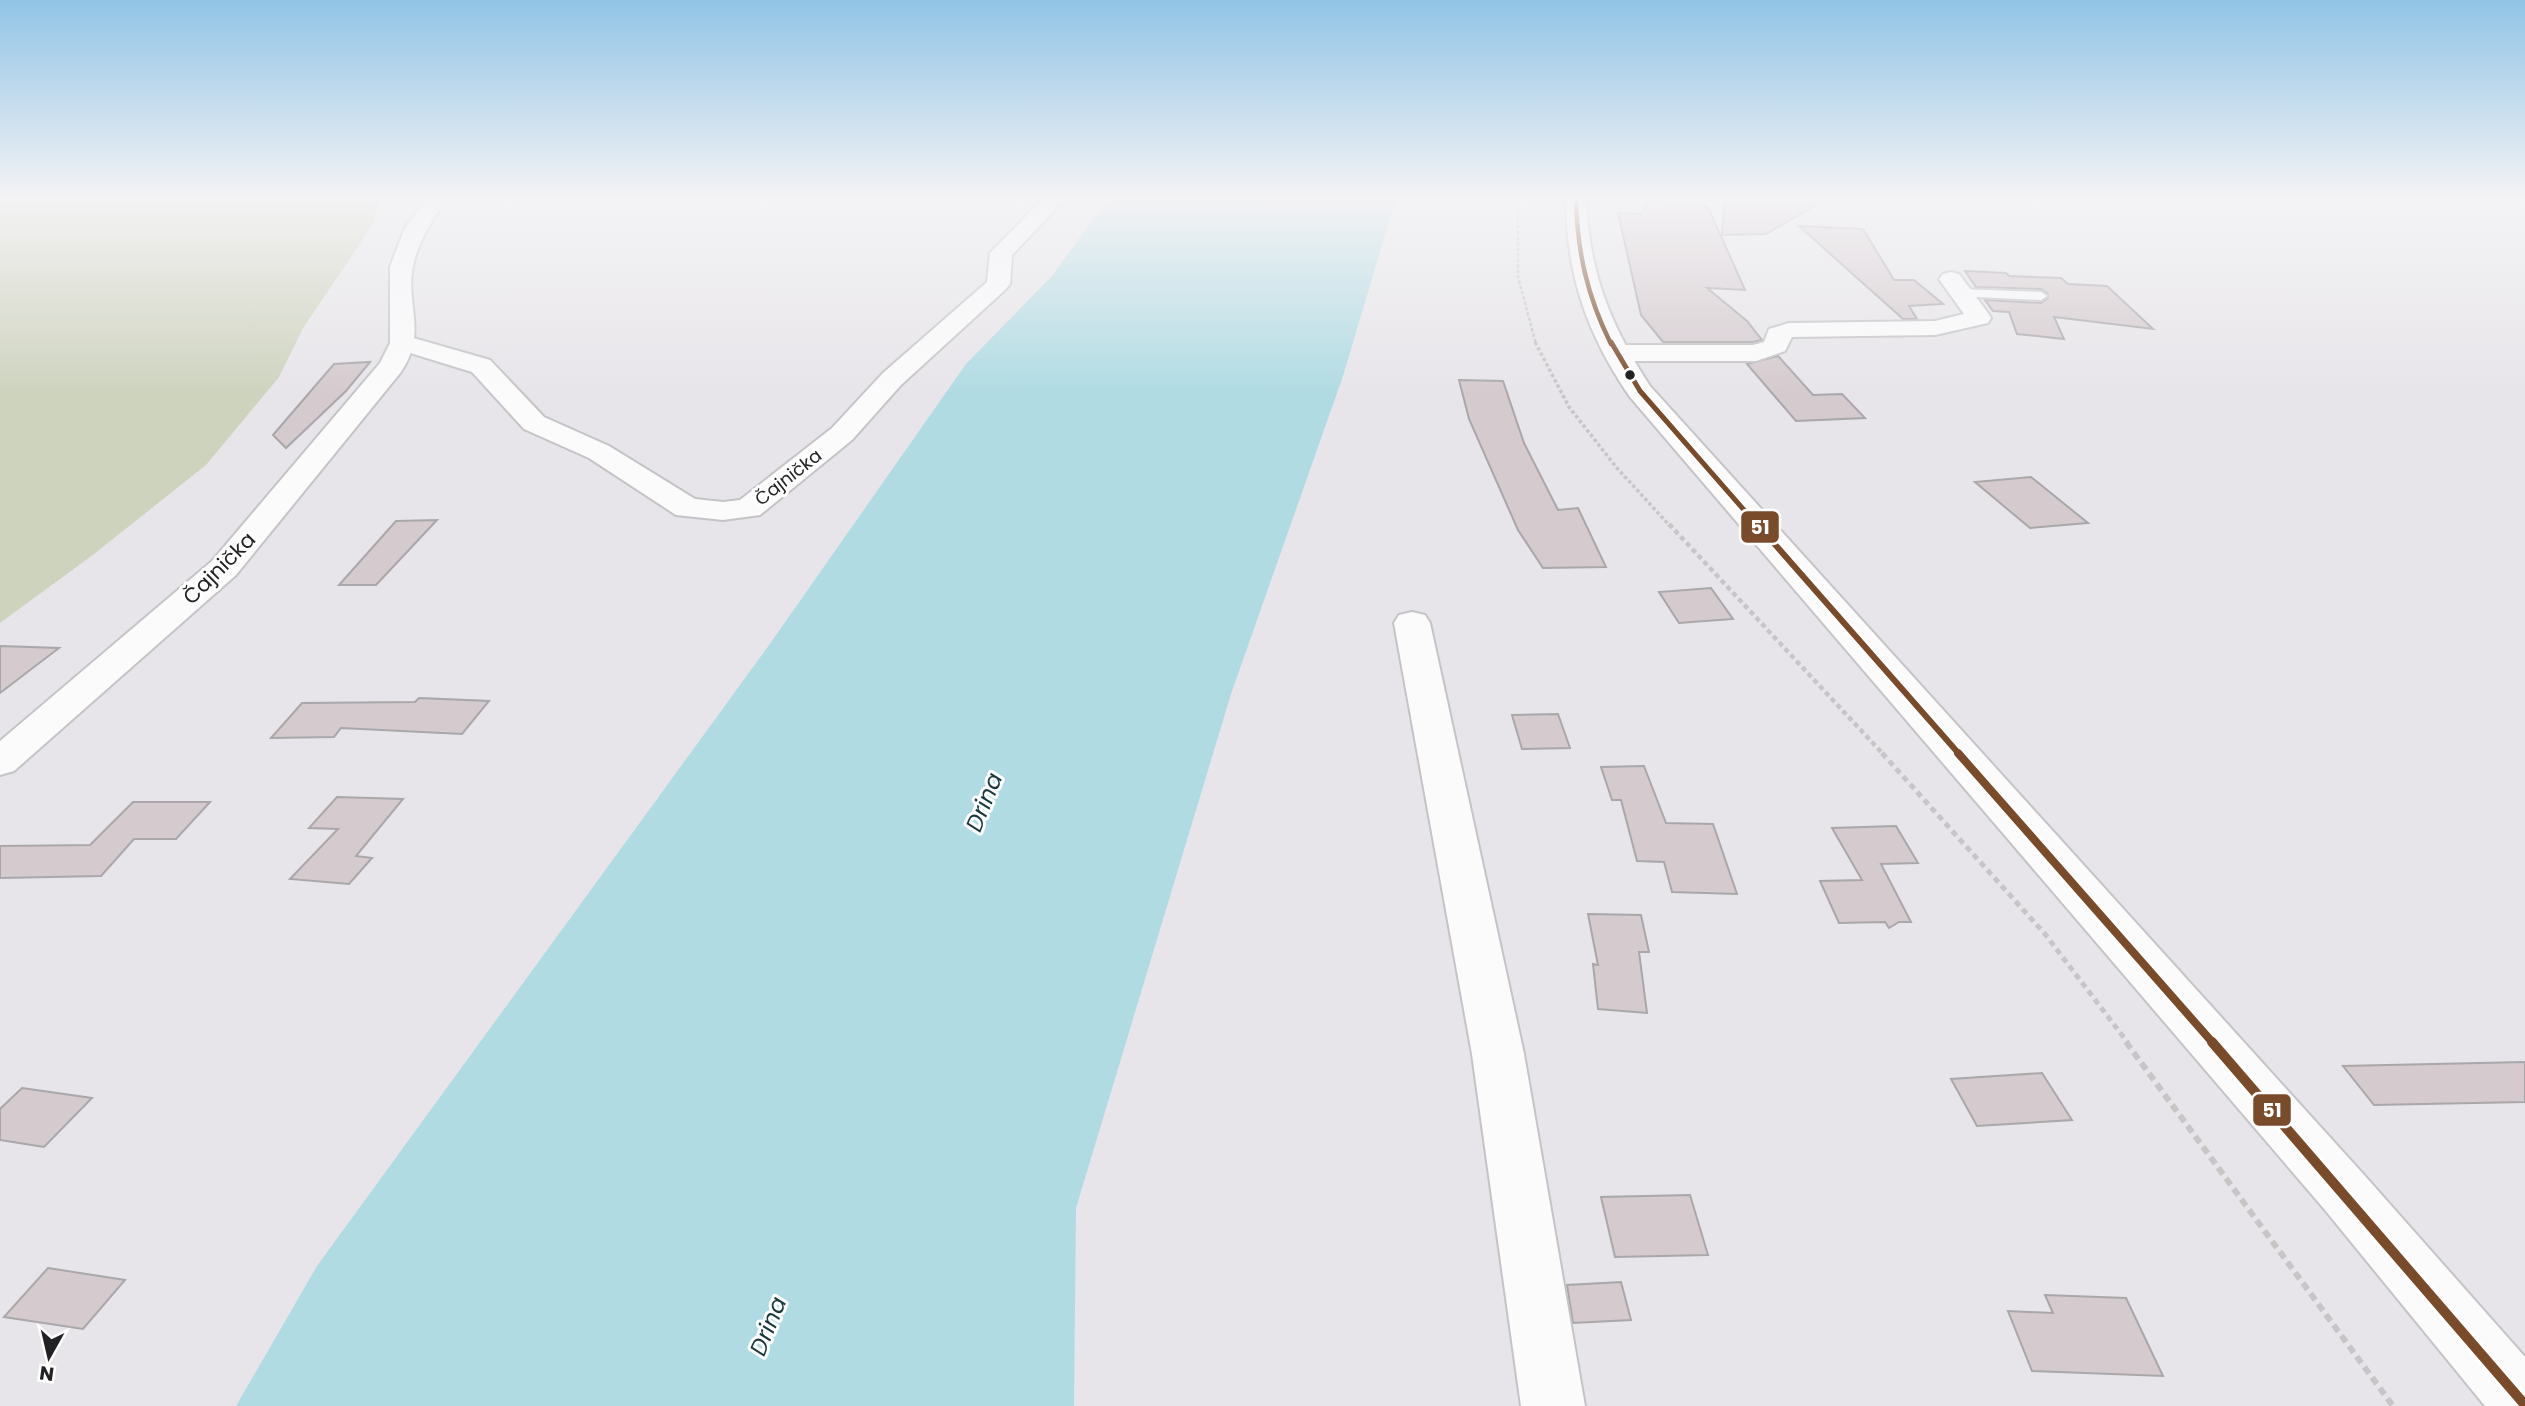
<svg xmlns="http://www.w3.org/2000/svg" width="2525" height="1406" font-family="Poppins,sans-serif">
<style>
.green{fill:#ced3be}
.water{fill:#b0dbe3}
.building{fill:#d5cace;stroke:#a9a7a9;stroke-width:2}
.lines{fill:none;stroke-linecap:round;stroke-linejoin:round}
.lane-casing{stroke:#c4c3c6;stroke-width:4}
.street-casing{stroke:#c4c3c6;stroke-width:4}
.secondary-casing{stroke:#c4c3c6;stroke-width:4}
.primary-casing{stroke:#c4c3c6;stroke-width:4}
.path-far4{stroke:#c6c6c7;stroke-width:2.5;stroke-dasharray:3.5 2;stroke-linecap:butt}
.path-far3{stroke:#c6c6c7;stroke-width:3.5;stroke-dasharray:3.5 2.5;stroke-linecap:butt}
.path-far2{stroke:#c6c6c7;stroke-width:4.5;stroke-dasharray:5 3.5;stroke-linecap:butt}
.path-far1{stroke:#c6c6c7;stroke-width:5;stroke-dasharray:6 4.5;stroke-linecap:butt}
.path{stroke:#c6c6c7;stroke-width:6;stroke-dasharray:8 5;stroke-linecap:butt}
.lane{fill:#fbfbfc;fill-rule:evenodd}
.street{fill:#fbfbfc;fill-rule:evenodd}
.secondary{fill:#fbfbfc;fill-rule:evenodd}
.primary{fill:#fbfbfc;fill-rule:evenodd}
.bus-1-far4-casing{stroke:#fff;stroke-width:8}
.bus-1-far3-casing{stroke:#fff;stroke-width:9}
.bus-1-far2-casing{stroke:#fff;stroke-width:11}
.bus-1-far1-casing{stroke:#fff;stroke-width:13}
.bus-1-casing{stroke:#fff;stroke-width:16}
.bus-1-far4{stroke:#7a4b2a;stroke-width:4.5}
.bus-1-far3{stroke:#7a4b2a;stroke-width:5}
.bus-1-far2{stroke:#7a4b2a;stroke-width:6}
.bus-1-far1{stroke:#7a4b2a;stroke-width:8}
.bus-1{stroke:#7a4b2a;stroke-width:10}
.bus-dot{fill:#222123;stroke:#fff;stroke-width:2.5}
.labels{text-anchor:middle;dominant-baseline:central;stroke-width:6;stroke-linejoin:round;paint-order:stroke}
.far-street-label{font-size:18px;fill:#222123;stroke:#fff}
.street-label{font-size:21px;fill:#222123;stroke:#fff}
.water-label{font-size:23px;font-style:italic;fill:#18383d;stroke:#fff}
.line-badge{stroke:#fff;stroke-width:2.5}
.badge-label{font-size:19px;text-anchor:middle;font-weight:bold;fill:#fff}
</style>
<rect width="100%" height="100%" fill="#e7e5e9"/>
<path class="green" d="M 0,198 L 380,198 L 373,224 L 303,328 L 279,377 L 206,465 L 94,554 L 0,623 Z"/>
<path class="water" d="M 1112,198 L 1396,198 L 1343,376 L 1231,694 L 1076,1208 L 1074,1406 L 236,1406 L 317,1266 L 767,648 L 966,364 L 1052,276 L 1091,222 Z"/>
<g class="building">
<path d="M 1725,198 L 1828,198 L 1766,234 L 1722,235 Z"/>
<path d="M 1647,201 L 1708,207 L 1745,290 L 1707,288 L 1747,321 L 1762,340 L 1753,342 L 1663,342 L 1641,315 L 1618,213 L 1641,214 Z"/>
<path d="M 1799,226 L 1863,229 L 1894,280 L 1914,280 L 1943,304 L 1909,306 L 1917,319 L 1903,319 Z"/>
<path d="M 1965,271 L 2006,273 L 2009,276 L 2061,278 L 2068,284 L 2107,286 L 2153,329 L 2054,317 L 2064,339 L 2017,334 L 2009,312 L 1993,311 L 1985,300 L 2041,303 L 2048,298 L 2048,294 L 2041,289 L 1976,287 Z"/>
<path d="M 1778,356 L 1813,395 L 1842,394 L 1865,418 L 1796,421 L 1747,364 Z"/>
<path d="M 370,362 L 346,391 L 286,448 L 273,435 L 334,364 Z"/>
<path d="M 1459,380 L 1503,381 L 1524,443 L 1558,510 L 1578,508 L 1606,567 L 1543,568 L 1518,530 L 1469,419 Z"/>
<path d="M 2031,477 L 2088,523 L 2030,528 L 1975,482 Z"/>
<path d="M 437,520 L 376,585 L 339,585 L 396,521 Z"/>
<path d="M 1711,588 L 1733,619 L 1679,623 L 1659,592 Z"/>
<path d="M 0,646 L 59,648 L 0,693 Z"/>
<path d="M 419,698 L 489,701 L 462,734 L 341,728 L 334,737 L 271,738 L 302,703 L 415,702 Z"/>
<path d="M 1558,714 L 1570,748 L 1522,749 L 1512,715 Z"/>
<path d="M 1644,766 L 1666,823 L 1713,824 L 1737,894 L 1672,892 L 1664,862 L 1637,861 L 1621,800 L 1612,800 L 1601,767 Z"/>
<path d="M 337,797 L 403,799 L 356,856 L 372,858 L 349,884 L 290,879 L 338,829 L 309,828 Z"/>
<path d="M 133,802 L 210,802 L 176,839 L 134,839 L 101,876 L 0,878 L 0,846 L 90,845 Z"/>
<path d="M 1896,826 L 1918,863 L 1881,864 L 1911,922 L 1899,922 L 1889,928 L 1885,922 L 1839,923 L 1820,881 L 1862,880 L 1832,828 Z"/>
<path d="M 1588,914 L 1641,915 L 1649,952 L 1639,952 L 1647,1013 L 1598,1009 L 1593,964 L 1598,965 Z"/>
<path d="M 2525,1062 L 2525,1102 L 2374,1105 L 2343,1066 Z"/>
<path d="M 2042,1073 L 2072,1120 L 1977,1126 L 1951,1079 Z"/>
<path d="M 22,1088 L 92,1098 L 44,1147 L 0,1140 L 0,1109 Z"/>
<path d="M 1690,1195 L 1708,1255 L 1615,1257 L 1601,1197 Z"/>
<path d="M 48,1268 L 125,1280 L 83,1329 L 4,1317 Z"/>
<path d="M 1621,1282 L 1631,1320 L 1573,1323 L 1567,1285 Z"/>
<path d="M 2045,1295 L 2126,1298 L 2163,1376 L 2032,1371 L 2008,1311 L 2053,1313 Z"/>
</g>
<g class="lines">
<defs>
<path id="lane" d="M 1960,289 L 2041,292 L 2047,296 L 2041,300 L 1956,296 L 1956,290 Z"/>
<g id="street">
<path d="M 1044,198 L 1066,198 L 1012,255 L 1010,284 L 1006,289 L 901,385 L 852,440 L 760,515 L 723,520 L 676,515 L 589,458 L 524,429 L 472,372 L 394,348 L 390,343 L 394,338 L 403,335 L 490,360 L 544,417 L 609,446 L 695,499 L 723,502 L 740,500 L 832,428 L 883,373 L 987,282 L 990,253 Z"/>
<path d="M 1951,272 L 1959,274 L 1988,313 L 1991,318 L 1988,323 L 1935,335 L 1792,337 L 1785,351 L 1756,361 L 1616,361 L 1607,358 L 1603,353 L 1607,348 L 1616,345 L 1753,345 L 1764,342 L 1769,329 L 1789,323 L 1935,321 L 1964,314 L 1939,279 L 1943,274 Z"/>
<path d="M 1412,612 L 1425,615 L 1430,623 L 1524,1054 L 1585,1406 L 1521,1406 L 1472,1054 L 1394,623 L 1399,615 Z"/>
</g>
<path id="secondary" d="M 427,198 L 447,198 C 433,219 418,241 413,266 C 405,305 428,332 401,372 L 236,575 L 14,771 L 0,775 L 0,741 L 212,561 L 380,363 L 390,343 L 390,267 L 404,230 Z"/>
<path id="primary" d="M 1566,198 L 1586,198 C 1589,273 1610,324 1650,386 L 2365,1176 L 2525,1357 L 2525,1406 L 2485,1406 L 2325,1210 L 1630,397 C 1587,334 1566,275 1566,198 Z"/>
</defs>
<use href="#lane" class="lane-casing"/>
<use href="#street" class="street-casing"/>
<use href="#secondary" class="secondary-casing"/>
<use href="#primary" class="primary-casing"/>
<path class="path-far4" d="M 1518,198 L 1518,277 L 1536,344"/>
<path class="path-far3" d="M 1535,342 L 1569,407 L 1616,467 L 1670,526"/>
<path class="path-far2" d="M 1669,524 L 1884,755"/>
<path class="path-far1" d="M 1882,753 L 2045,934 L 2128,1043"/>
<path class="path" d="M 2126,1042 L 2393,1406"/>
<use href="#lane" class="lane"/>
<use href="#street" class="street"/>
<use href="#secondary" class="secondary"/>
<use href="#primary" class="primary"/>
<defs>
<path id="bus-1-far4" d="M 1576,198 C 1577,251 1587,296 1611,344"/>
<path id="bus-1-far3" d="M 1611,342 L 1640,391 L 1758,526"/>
<path id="bus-1-far2" d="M 1757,524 L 1960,755"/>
<path id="bus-1-far1" d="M 1958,753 L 2213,1043"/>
<path id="bus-1" d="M 2212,1042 L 2525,1405"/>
</defs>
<use href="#bus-1-far4" class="bus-1-far4-casing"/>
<use href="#bus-1-far3" class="bus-1-far3-casing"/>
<use href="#bus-1-far2" class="bus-1-far2-casing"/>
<use href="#bus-1-far1" class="bus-1-far1-casing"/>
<use href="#bus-1" class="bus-1-casing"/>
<use href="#bus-1-far4" class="bus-1-far4"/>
<use href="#bus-1-far3" class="bus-1-far3"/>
<use href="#bus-1-far2" class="bus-1-far2"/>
<use href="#bus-1-far1" class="bus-1-far1"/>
<use href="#bus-1" class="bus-1"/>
</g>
<linearGradient id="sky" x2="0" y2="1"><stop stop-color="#91c4e6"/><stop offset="0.5" stop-color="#f4f3f5"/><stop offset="1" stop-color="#f4f3f5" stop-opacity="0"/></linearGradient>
<rect width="2525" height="395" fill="url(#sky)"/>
<circle class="bus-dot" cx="1630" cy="375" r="6"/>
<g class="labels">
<g class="far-street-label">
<text transform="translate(788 477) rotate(-38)">Čajnička</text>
</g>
<g class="street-label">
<text transform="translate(219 568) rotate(-45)">Čajnička</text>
</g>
<g class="water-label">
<text transform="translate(984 802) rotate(-68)">Drina</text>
<text transform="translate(768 1326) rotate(-68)">Drina</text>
</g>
</g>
<g class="line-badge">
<rect x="1740" y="510" width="40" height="34" rx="7" fill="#7a4b2a"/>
<rect x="2252" y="1093" width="40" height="34" rx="7" fill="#7a4b2a"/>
</g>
<g class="badge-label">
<text x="1760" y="534">51</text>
<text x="2272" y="1117">51</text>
</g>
<g transform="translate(49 1357) rotate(188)" stroke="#ffffff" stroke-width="5" paint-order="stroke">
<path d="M0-5L12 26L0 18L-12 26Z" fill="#222123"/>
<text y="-10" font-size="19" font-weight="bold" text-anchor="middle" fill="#222123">N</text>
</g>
</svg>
